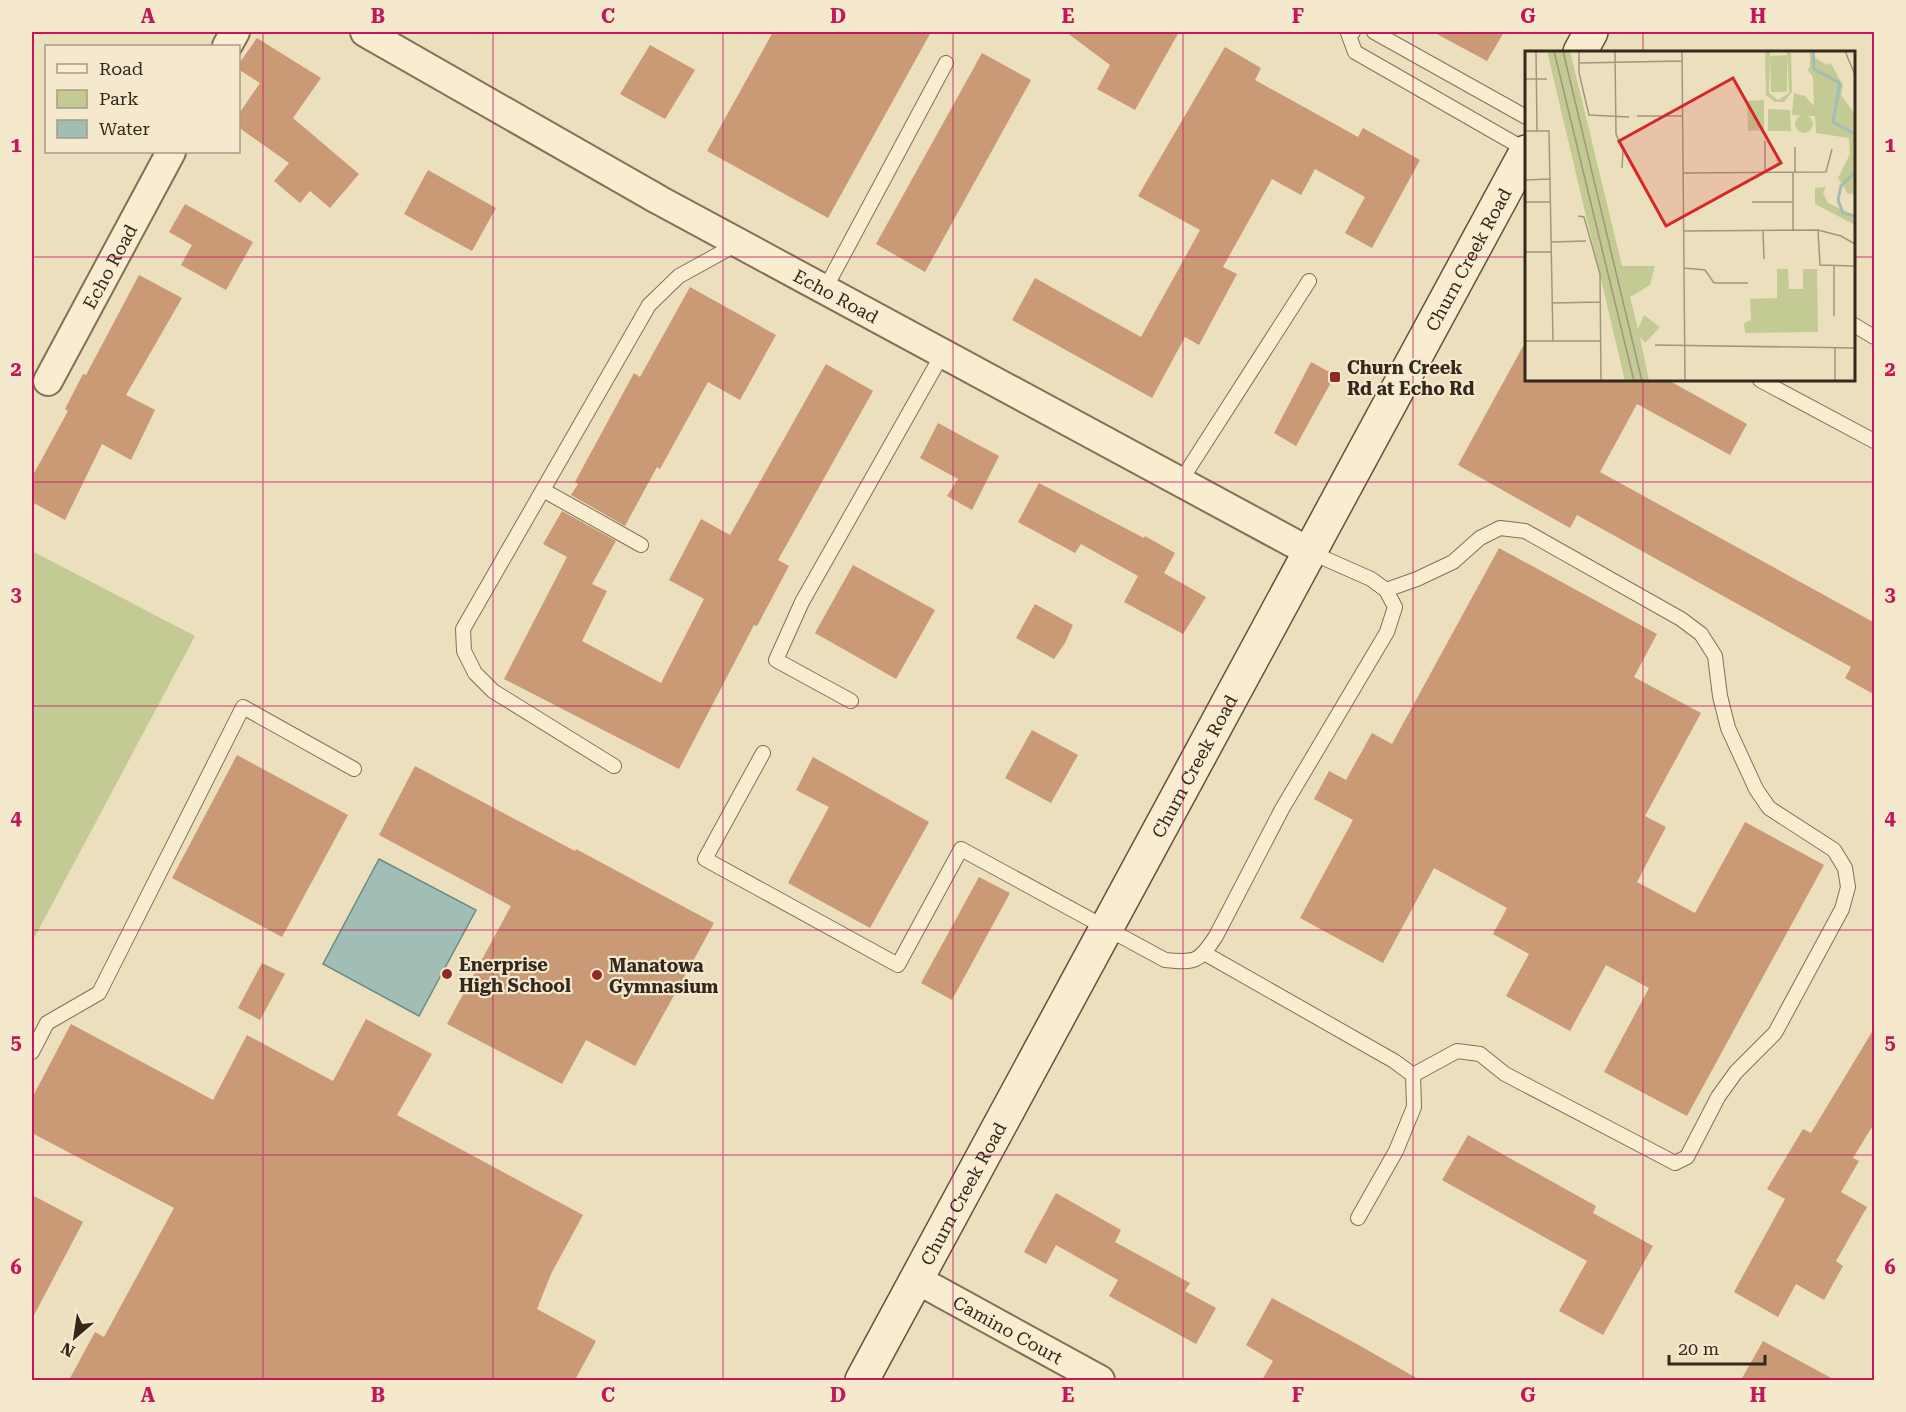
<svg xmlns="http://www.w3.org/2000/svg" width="1906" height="1412" font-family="'Roboto Serif',serif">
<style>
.green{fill:#c3ca93}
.water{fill:#a1beb6;stroke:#698b83;stroke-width:1.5}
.building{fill:#ca9975}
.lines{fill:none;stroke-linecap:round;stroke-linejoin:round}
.service-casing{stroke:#846f57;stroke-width:16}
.minor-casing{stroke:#846f57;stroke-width:32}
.secondary-casing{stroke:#65513b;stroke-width:36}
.service{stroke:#f8ecd1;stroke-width:14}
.minor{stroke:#f8ecd1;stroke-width:28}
.secondary{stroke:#f8ecd1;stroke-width:33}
.grid{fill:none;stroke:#c2185b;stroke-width:1.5;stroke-opacity:0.55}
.poi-dot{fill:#912929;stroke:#f4e9cd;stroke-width:2}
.labels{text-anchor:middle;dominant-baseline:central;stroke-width:4.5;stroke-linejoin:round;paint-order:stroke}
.street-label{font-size:18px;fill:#34271c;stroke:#f4e9cd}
.poi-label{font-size:18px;font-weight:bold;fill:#34271c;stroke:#f4e9cd;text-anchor:start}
.inset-river{fill:none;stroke:#a1beb6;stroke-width:3}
.inset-road{fill:none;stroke:#a2957d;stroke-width:1.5}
.view{fill:#d62828;fill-opacity:0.15;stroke:#d62828;stroke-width:3}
.inset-edge{fill:none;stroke:#34271c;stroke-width:3}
.neatline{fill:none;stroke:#c2185b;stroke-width:2}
.grid-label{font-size:20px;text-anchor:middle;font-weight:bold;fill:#c2185b}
</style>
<rect width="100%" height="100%" fill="#ecdfbe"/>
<path class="green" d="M 32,551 L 195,636 L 32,942 Z"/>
<path class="water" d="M 379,859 L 476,910 L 419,1016 L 323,964 Z"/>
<g class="building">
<path d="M 773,32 L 931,32 L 828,218 L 707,151 Z"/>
<path d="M 1066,32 L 1179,32 L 1135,110 L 1097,89 L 1110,65 Z"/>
<path d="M 1433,32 L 1504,32 L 1487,61 Z"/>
<path d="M 257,38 L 321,78 L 293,118 L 359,174 L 330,208 L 310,191 L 300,203 L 274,181 L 289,163 L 238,127 L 238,115 L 260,83 L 238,69 L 238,65 Z"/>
<path d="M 650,45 L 695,70 L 665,119 L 620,94 Z"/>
<path d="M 1225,47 L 1261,68 L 1255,80 L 1358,137 L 1363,128 L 1420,160 L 1372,248 L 1345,233 L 1365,197 L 1315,169 L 1301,195 L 1272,179 L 1223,267 L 1237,274 L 1199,345 L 1185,337 L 1152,398 L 1012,320 L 1035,278 L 1141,337 L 1200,230 L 1138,196 Z"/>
<path d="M 982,53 L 1031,80 L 925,272 L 876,244 Z"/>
<path d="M 428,170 L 496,208 L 472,251 L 404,214 Z"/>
<path d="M 185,204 L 253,242 L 226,290 L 181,265 L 192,245 L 169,232 Z"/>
<path d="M 139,275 L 182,298 L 126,395 L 155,410 L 131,460 L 102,444 L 65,520 L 32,502 L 32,477 L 68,411 L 65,409 L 83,374 L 86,375 Z"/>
<path d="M 690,287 L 776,335 L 740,400 L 708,382 L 660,469 L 657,467 L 625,526 L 571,495 L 578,484 L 575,482 L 634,373 L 640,377 Z"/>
<path d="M 1527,339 L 1527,380 L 1668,380 L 1747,424 L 1730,455 L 1637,404 L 1600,472 L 1875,623 L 1875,695 L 1845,678 L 1851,667 L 1577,515 L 1570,528 L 1458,465 Z"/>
<path d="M 1311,362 L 1335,375 L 1296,446 L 1274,433 Z"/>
<path d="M 826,364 L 873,391 L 778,560 L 789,566 L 757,626 L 754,625 L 679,769 L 504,679 L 567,557 L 543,544 L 562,511 L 616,541 L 592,584 L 607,591 L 582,641 L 661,683 L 704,599 L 669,580 L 701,519 L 730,535 Z"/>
<path d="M 938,423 L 999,456 L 972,510 L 947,496 L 958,479 L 920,458 Z"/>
<path d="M 1039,483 L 1144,538 L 1145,536 L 1175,553 L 1164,573 L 1206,597 L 1183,634 L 1124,602 L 1138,576 L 1081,544 L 1075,553 L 1018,522 Z"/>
<path d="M 1499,548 L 1657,634 L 1634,677 L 1701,713 L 1645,816 L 1666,827 L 1637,882 L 1695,913 L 1745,822 L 1824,865 L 1687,1116 L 1604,1072 L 1649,988 L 1606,965 L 1570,1031 L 1506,996 L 1529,954 L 1493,934 L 1507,908 L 1434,868 L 1383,963 L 1300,918 L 1353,820 L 1314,799 L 1329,771 L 1346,780 L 1372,733 L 1392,744 Z"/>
<path d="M 853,565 L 935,610 L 896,679 L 815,633 Z"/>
<path d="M 1035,604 L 1073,625 L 1065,643 L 1054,659 L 1016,638 Z"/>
<path d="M 1032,730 L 1078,755 L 1051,803 L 1005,778 Z"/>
<path d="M 237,755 L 348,815 L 282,937 L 172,878 Z"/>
<path d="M 813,757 L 929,822 L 870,928 L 788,883 L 829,807 L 796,790 Z"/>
<path d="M 415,766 L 575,851 L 576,849 L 714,923 L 635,1066 L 586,1040 L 562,1084 L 447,1024 L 511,906 L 379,835 Z"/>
<path d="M 979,877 L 1010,893 L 952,1000 L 921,983 Z"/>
<path d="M 262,963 L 285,974 L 260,1020 L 238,1008 Z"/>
<path d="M 366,1019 L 432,1054 L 397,1115 L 583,1215 L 551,1274 L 537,1309 L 596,1341 L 575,1380 L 69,1380 L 95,1332 L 104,1337 L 174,1208 L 32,1133 L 32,1098 L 71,1024 L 213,1100 L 247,1035 L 333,1081 Z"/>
<path d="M 1875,1027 L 1875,1122 L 1853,1158 L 1859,1161 L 1841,1192 L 1867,1207 L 1836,1261 L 1843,1266 L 1824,1300 L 1796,1284 L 1778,1317 L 1734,1292 L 1785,1199 L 1767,1189 L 1803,1129 L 1811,1133 Z"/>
<path d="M 1468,1135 L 1596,1206 L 1593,1213 L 1653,1246 L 1603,1335 L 1559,1311 L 1587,1261 L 1442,1180 Z"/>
<path d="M 1056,1193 L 1121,1230 L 1115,1242 L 1190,1283 L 1185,1291 L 1216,1308 L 1196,1344 L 1109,1296 L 1118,1280 L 1056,1245 L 1046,1264 L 1024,1252 Z"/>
<path d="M 32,1195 L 83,1222 L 32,1319 Z"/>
<path d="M 1272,1298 L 1355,1343 L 1420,1380 L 1262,1380 L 1273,1361 L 1246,1345 Z"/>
<path d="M 1763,1341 L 1835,1380 L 1741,1380 Z"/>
</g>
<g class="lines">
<defs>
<g id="service">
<path d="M 1353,32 L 1348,33 L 1355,52 L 1526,150"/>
<path d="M 1374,32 L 1526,117"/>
<path d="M 825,289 L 946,63"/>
<path d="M 1854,325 L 1874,337"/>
<path d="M 1760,380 L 1874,441"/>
<path d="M 1180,482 L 1309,281"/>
<path d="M 543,490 L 641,545"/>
<path d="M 1386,590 L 1417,579 L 1453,562 L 1480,538 L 1500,528 L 1525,531 L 1681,619 L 1701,634 L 1715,656 L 1720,696 L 1728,728 L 1756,789 L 1769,808 L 1834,850 L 1845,868 L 1848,887 L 1842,909 L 1775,1033 L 1736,1072 L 1718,1097 L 1687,1157 L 1675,1163 L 1505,1074 L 1480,1054 L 1457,1051 L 1413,1075"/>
<path d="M 851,701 L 776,660 L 802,602 L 943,353"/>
<path d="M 763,753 L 705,859 L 898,965 L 961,849 L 1165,960 C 1196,963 1199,962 1216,936 L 1282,809 L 1387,632 L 1395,607 L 1386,590 L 1371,579 L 1310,552"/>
<path d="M 614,766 L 493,691 L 475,673 L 464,651 L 463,629 L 649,305 L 679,276 L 739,243"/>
<path d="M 1204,953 L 1394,1061 L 1413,1075 L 1414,1107 L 1396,1151 L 1358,1218"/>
<path d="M 32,1052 L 47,1023 L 99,993 L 243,707 L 354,769"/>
</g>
<g id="minor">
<path id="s1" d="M 365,32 L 659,200 L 1310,552"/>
<path d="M 227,46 L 235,32"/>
<path id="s2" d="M 48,381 L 171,152"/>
<path id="s3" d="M 916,1279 L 1100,1380"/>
</g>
<g id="secondary">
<path d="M 1580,52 L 1591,32"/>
<path id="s4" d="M 862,1380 L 1526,152"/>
</g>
</defs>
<use href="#service" class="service-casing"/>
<use href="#minor" class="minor-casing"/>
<use href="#secondary" class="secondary-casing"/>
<use href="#service" class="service"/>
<use href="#minor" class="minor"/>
<use href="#secondary" class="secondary"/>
</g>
<path class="grid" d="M 263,32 L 263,1380M 493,32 L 493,1380M 723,32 L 723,1380M 953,32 L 953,1380M 1183,32 L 1183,1380M 1413,32 L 1413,1380M 1643,32 L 1643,52M 32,257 L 1526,257M 1854,257 L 1874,257M 1643,380 L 1643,1380M 32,482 L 1874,482M 32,706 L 1874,706M 32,930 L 1874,930M 32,1155 L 1874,1155"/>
<g class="poi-dot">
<rect x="1329" y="371" width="12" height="12" rx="3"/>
<circle cx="447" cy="974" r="6"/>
<circle cx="597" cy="975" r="6"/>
</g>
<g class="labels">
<g class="street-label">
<text stroke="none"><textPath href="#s4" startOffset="1274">Churn Creek Road</textPath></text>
<text stroke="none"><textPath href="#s2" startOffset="130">Echo Road</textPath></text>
<text stroke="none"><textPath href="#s1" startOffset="540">Echo Road</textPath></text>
<text stroke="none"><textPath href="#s4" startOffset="698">Churn Creek Road</textPath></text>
<text stroke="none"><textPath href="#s4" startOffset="212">Churn Creek Road</textPath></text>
<text stroke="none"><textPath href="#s3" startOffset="105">Camino Court</textPath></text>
</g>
<g class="poi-label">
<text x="1347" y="367">Churn Creek<tspan x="1347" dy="21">Rd at Echo Rd</tspan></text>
<text x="459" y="964">Enerprise<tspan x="459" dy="21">High School</tspan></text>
<text x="609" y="965">Manatowa<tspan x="609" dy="21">Gymnasium</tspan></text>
</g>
</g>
<g transform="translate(1525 51)">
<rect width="330" height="330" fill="#ecdfbe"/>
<path d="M 22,0 L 45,0 L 97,215 L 130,215 L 125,234 L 105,246 L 113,278 L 119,264 L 135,276 L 120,292 L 115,286 L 124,330 L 100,330 ZM 240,0 L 245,0 L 244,42 L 253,49 L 264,42 L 262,0 L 266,2 L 267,41 L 259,51 L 250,51 L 241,44 ZM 285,0 L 290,0 L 290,7 L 302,14 L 306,12 L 318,35 L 316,44 L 330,63 L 330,142 L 323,143 L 313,127 L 325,103 L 324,87 L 291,82 L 290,65 L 267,64 L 269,42 L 280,45 L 289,55 L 288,26 L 282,18 L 285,16 ZM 262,4 L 262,41 L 246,41 L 245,5 ZM 239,49 L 239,79 L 223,80 L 222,50 ZM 243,58 L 265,59 L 266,80 L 243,80 ZM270 73a9 9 0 1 1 18 0a9 9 0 1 1-18 0ZM 301,136 L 298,142 L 303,152 L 327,163 L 330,174 L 290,153 L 290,137 ZM 252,218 L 263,218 L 264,238 L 278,238 L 278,218 L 292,218 L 293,281 L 220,282 L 219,272 L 226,269 L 225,248 L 252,247 Z" fill="#c3ca93"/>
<path class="inset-river" d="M 288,0 L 289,18 L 315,32 L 308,71 L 330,83M 330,121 L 316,135 L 313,149 L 318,162 L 330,165"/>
<path class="inset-road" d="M 11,0 L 12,80M 29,0 L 109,330M 38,0 L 117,330M 54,0 L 54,22 L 64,64 L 104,66M 90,0 L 91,83 L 98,99 L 97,117M 157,0 L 160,330M 320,0 L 330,24M 54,12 L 157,10M 0,28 L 22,28M 112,65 L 158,65M 0,80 L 24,80 L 28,290M 240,90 L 240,122M 268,121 L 268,179M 270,121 L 270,96M 158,122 L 301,121 L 307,98M 0,129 L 25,128M 0,151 L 26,151M 227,151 L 267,151M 53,165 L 59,166 L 75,223 L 76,330M 293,179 L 295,214 L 330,215M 159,180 L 293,179 L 316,185 L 330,193M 238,180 L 239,208M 27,191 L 61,190M 0,201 L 27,201M 309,215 L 309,265M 159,217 L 180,219 L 189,232 L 223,232M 28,252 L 75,251M 0,290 L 76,290M 130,294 L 330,297M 310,297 L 310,330M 181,330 L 263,330"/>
<path class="view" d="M 208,27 L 256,112 L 141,175 L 94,90 Z"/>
<rect width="330" height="330" class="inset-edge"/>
</g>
<rect width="1906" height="1412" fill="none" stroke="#f4e9cd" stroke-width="66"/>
<rect x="45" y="45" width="195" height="108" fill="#f4e9cd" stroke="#a79b86" stroke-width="1.5"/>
<rect x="57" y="64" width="30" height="9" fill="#f8ecd1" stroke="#a79b86" stroke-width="1.5"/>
<text x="99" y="75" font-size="18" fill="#34271c">Road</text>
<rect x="57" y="90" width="30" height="18" fill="#c3ca93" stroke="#a79b86" stroke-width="1.5"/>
<text x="99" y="105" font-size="18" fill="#34271c">Park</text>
<rect x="57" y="120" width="30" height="18" fill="#a1beb6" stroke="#a79b86" stroke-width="1.5"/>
<text x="99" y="135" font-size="18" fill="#34271c">Water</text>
<g transform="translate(75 1337) rotate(209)" stroke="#f4e9cd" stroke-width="4.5" paint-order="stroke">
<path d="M0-4.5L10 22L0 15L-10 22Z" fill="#34271c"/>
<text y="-9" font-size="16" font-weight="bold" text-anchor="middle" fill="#34271c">N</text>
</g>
<path d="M1669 1355v9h96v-9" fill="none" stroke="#34271c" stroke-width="3"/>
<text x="1678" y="1355" font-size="18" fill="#34271c" stroke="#f4e9cd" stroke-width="4.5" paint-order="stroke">20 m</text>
<rect x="33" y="33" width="1840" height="1346" class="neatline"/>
<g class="grid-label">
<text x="148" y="23">A</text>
<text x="378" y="23">B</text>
<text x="608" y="23">C</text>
<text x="838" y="23">D</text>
<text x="1068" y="23">E</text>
<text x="1298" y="23">F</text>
<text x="1528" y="23">G</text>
<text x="1758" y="23">H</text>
<text x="16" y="152">1</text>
<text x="1890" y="152">1</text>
<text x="16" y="376">2</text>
<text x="1890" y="376">2</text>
<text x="16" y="601">3</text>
<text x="1890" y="601">3</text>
<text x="16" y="825">4</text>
<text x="1890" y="825">4</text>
<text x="16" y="1049">5</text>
<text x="1890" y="1049">5</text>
<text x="16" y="1274">6</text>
<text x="1890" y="1274">6</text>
<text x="148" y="1402">A</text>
<text x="378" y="1402">B</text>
<text x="608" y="1402">C</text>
<text x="838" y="1402">D</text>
<text x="1068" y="1402">E</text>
<text x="1298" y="1402">F</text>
<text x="1528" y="1402">G</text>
<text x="1758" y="1402">H</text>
</g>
</svg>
